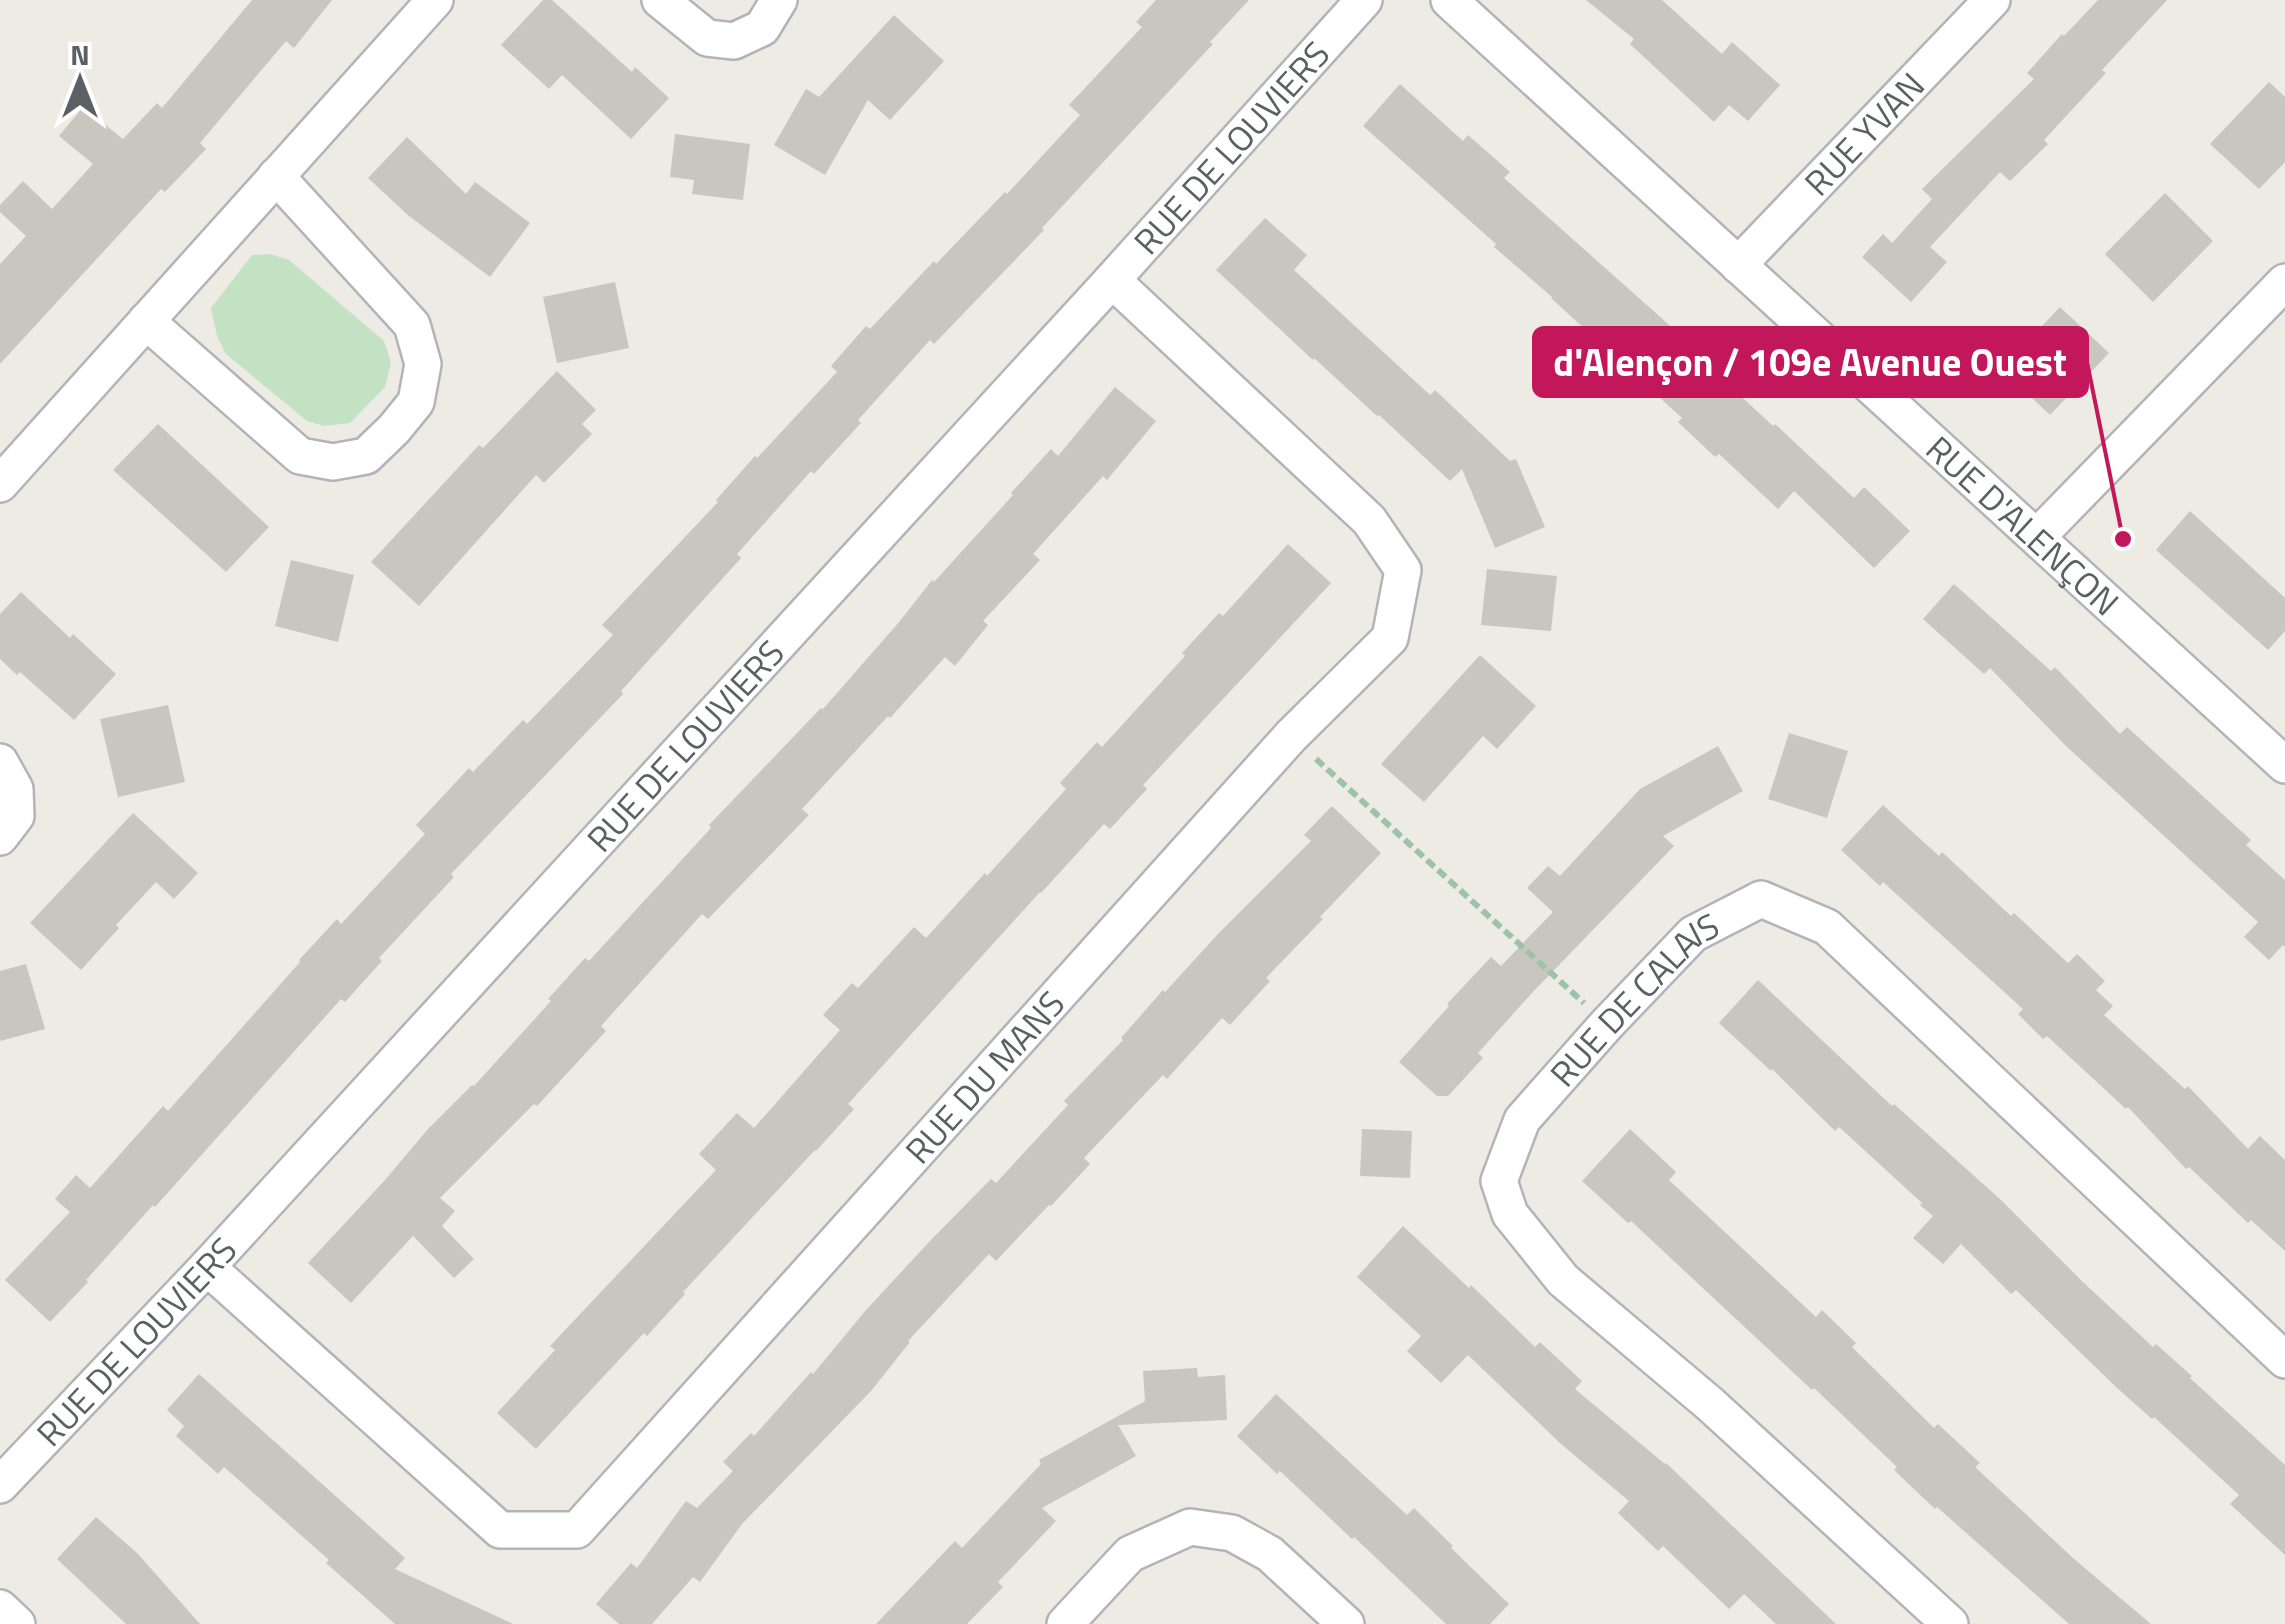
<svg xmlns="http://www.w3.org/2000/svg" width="2285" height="1624" font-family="'Titillium Web',sans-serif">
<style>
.green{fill:#c3e2c3}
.building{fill:#c9c6c0}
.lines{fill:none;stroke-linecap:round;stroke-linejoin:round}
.street-casing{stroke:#b1b4b8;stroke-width:40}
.path{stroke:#9cc3a7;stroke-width:6;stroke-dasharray:10 5;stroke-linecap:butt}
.street{stroke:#fff;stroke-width:35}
.labels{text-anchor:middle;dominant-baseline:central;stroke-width:8;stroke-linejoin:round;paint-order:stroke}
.street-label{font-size:35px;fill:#5c5f63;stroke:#fff}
.leader{fill:none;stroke:#c2185b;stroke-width:4}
.callout-dot{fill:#c2185b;stroke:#fff;stroke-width:4}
.callout{fill:#c2185b;stroke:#c2185b;stroke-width:4}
.callout-label{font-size:38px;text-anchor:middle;font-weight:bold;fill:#fff}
</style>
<rect width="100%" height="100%" fill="#edebe4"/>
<path class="green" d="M 270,254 L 289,260 L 384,341 L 391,363 L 385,387 L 350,423 L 324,426 L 307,421 L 226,354 L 217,336 L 211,308 L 252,255 Z"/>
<g class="building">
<path d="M 252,0 L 332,0 L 294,48 L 286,41 L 200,143 L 206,149 L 165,192 L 161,189 L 0,364 L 0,264 L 26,236 L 0,212 L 0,205 L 23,181 L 52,209 L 93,164 L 59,136 L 83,107 L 123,139 L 157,103 L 162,108 Z"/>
<path d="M 543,0 L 552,0 L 632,72 L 635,67 L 669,98 L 631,139 L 562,75 L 549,89 L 501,45 Z"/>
<path d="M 1156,0 L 1249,0 L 1210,42 L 1213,44 L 1042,228 L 1044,230 L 934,344 L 930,340 L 858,420 L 861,423 L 814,474 L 811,471 L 737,554 L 741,558 L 621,691 L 623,694 L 451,874 L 454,877 L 379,958 L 382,961 L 345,1002 L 341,999 L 155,1207 L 153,1205 L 86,1280 L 88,1282 L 50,1322 L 5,1280 L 70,1212 L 55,1199 L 76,1175 L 90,1188 L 163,1106 L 168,1111 L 300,962 L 299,960 L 337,919 L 341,924 L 425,834 L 416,825 L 469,768 L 473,772 L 523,720 L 527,724 L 613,635 L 602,625 L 718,502 L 716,500 L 755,456 L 757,458 L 837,372 L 831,366 L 866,326 L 870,329 L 934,261 L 936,264 L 1005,192 L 1007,194 L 1080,115 L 1069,105 L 1142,27 L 1136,22 Z"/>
<path d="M 1586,0 L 1662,0 L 1722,54 L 1732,42 L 1780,85 L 1748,121 L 1729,105 L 1714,122 L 1630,44 L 1634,39 Z"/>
<path d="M 2098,0 L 2167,0 L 2102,70 L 2106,73 L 2044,140 L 2048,144 L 2010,181 L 2000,172 L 1930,247 L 1947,262 L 1911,302 L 1862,257 L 1883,234 L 1892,243 L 1932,199 L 1922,189 L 2034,79 L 2027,73 L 2062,34 L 2064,36 Z"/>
<path d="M 894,15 L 944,61 L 890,120 L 868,100 L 825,175 L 774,145 L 806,89 L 819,97 Z"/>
<path d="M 2269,82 L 2285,97 L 2285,162 L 2259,189 L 2210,144 Z"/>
<path d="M 1400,84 L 1463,141 L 1468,135 L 1510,172 L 1504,178 L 1694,347 L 1691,350 L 1773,426 L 1775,424 L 1854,498 L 1864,487 L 1910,531 L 1874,568 L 1794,491 L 1778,509 L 1719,454 L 1715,457 L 1678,422 L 1682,418 L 1551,298 L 1552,297 L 1494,247 L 1496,244 L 1363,126 Z"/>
<path d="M 675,134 L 750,144 L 743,200 L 692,194 L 694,180 L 670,177 Z"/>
<path d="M 407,137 L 466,194 L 475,182 L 530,223 L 490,277 L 409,216 L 368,178 Z"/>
<path d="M 2165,193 L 2213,241 L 2153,302 L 2105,254 Z"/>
<path d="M 1265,218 L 1307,255 L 1294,270 L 1430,395 L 1435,390 L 1510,461 L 1516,459 L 1545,527 L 1495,548 L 1462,469 L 1450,481 L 1379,415 L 1377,416 L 1314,358 L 1313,360 L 1216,270 Z"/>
<path d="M 615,282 L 629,348 L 557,363 L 543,297 Z"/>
<path d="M 2060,307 L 2109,353 L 2050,415 L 2001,369 Z"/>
<path d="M 557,371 L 596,410 L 582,424 L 592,434 L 544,483 L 536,475 L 419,606 L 371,562 L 479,445 L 483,448 Z"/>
<path d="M 1115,387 L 1156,421 L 1107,480 L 1103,476 L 1033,554 L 1040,560 L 983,621 L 988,625 L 955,666 L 945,657 L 890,718 L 888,716 L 802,809 L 809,815 L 708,919 L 702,914 L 601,1026 L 606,1031 L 537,1106 L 534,1104 L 440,1198 L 455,1211 L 442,1226 L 474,1259 L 454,1278 L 413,1236 L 351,1303 L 308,1263 L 385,1180 L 428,1129 L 472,1085 L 474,1086 L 551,1001 L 548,999 L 585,958 L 589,961 L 711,828 L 709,825 L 821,708 L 823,709 L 900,621 L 932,580 L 934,582 L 1013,495 L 1011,493 L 1051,449 L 1058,456 Z"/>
<path d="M 158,424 L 269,527 L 226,572 L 113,470 Z"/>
<path d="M 2190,511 L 2285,598 L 2285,631 L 2268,650 L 2156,550 Z"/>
<path d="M 1288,544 L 1331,583 L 1143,785 L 1147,789 L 1110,829 L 1104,824 L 1041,893 L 1040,892 L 848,1104 L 854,1109 L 816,1151 L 815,1150 L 683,1292 L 685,1294 L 647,1336 L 644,1333 L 536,1449 L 497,1413 L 555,1350 L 550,1346 L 716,1170 L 699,1154 L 737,1113 L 754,1128 L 840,1030 L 823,1015 L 852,983 L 858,988 L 914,927 L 926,938 L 985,873 L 987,876 L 1066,789 L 1060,783 L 1097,742 L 1102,747 L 1185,656 L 1182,653 L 1219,613 L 1223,616 Z"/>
<path d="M 291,560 L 354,575 L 338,642 L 275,626 Z"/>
<path d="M 1487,569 L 1557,576 L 1551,631 L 1481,625 Z"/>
<path d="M 1954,584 L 2051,671 L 2055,667 L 2120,734 L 2127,727 L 2251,840 L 2246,845 L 2285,880 L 2285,947 L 2283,945 L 2269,960 L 2244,937 L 2258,922 L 2066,746 L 1990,668 L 1984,674 L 1923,619 Z"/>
<path d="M 21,592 L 70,638 L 73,634 L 116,674 L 74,720 L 20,672 L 17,675 L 0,659 L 0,614 Z"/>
<path d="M 1480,655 L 1536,706 L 1497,749 L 1483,736 L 1424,802 L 1381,764 Z"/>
<path d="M 168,705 L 185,782 L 118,797 L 100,719 Z"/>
<path d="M 1789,733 L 1848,751 L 1827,818 L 1768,799 Z"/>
<path d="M 1718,746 L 1743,791 L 1663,836 L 1674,846 L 1531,994 L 1478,1053 L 1483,1058 L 1448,1096 L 1437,1096 L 1399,1062 L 1449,1006 L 1447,1004 L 1491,957 L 1501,966 L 1553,912 L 1527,888 L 1548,866 L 1560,876 L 1640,789 Z"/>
<path d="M 1883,805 L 1939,856 L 1942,852 L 2011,916 L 2014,913 L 2068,963 L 2077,954 L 2105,981 L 2096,990 L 2113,1006 L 2104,1015 L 2185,1089 L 2188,1086 L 2248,1149 L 2260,1136 L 2285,1160 L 2285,1251 L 2251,1220 L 2248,1223 L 2189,1167 L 2186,1169 L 2128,1107 L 2126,1109 L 2047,1036 L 2043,1039 L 2018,1014 L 2023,1009 L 1883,882 L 1880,886 L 1841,850 Z"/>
<path d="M 1332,806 L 1381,853 L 1320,917 L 1323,919 L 1266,978 L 1270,981 L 1230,1025 L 1222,1018 L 1167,1079 L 1163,1075 L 1084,1158 L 1090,1164 L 1051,1206 L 1049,1205 L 996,1261 L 989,1254 L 908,1341 L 910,1342 L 871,1391 L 742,1524 L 700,1582 L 693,1577 L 652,1624 L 619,1624 L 596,1604 L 631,1563 L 637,1568 L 686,1501 L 697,1508 L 733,1471 L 723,1462 L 751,1433 L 754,1436 L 811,1372 L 813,1374 L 866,1310 L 929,1242 L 991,1179 L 996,1183 L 1068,1105 L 1064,1101 L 1123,1040 L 1121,1038 L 1163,990 L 1165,992 L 1217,935 L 1311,841 L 1304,835 Z"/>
<path d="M 133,813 L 198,873 L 174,899 L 156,882 L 116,925 L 119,928 L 81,970 L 30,923 Z"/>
<path d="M 26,964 L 45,1029 L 0,1041 L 0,971 Z"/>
<path d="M 1758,980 L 1892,1106 L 1894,1104 L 2001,1200 L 2084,1283 L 2153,1347 L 2156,1344 L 2192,1376 L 2190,1378 L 2285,1465 L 2285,1555 L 2230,1504 L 2239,1495 L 2154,1417 L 2152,1419 L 2116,1387 L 2016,1290 L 2011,1294 L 1961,1244 L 1943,1264 L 1913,1238 L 1933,1216 L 1920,1205 L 1922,1203 L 1839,1127 L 1835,1131 L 1772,1069 L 1771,1071 L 1719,1023 Z"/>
<path d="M 1362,1129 L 1412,1131 L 1410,1178 L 1360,1176 Z"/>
<path d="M 1630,1129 L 1676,1172 L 1669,1180 L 1816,1317 L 1822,1310 L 1856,1343 L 1852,1347 L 1934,1428 L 1938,1424 L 1980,1463 L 1975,1467 L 2073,1558 L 2151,1624 L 2069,1624 L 1937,1507 L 1935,1509 L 1894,1470 L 1897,1467 L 1814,1388 L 1812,1390 L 1631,1221 L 1628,1223 L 1582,1181 Z"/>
<path d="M 1403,1226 L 1469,1288 L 1471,1285 L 1535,1347 L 1540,1342 L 1582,1381 L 1575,1389 L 1665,1464 L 1666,1463 L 1836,1624 L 1776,1624 L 1744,1594 L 1729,1609 L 1663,1546 L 1658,1551 L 1618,1513 L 1629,1501 L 1561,1444 L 1468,1355 L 1441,1383 L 1407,1351 L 1421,1336 L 1357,1277 Z"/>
<path d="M 1197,1368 L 1198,1377 L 1225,1375 L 1227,1420 L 1118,1425 L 1136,1456 L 1042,1508 L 1056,1521 L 998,1582 L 1003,1587 L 967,1624 L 876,1624 L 955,1541 L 962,1548 L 1041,1464 L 1039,1460 L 1145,1401 L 1143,1371 Z"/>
<path d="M 199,1374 L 405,1558 L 395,1569 L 513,1624 L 395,1624 L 326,1563 L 329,1560 L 224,1467 L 218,1474 L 176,1436 L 184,1426 L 167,1410 Z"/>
<path d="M 1276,1394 L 1407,1515 L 1414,1508 L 1453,1546 L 1451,1548 L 1509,1604 L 1490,1624 L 1446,1624 L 1354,1537 L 1352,1539 L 1280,1471 L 1277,1474 L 1237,1436 Z"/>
<path d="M 96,1517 L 138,1554 L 200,1624 L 126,1624 L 57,1559 Z"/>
</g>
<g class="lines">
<defs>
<g id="street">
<path d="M 660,0 L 707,38 L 734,41 L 762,28 L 779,0"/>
<path id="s1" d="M 1449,0 L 2285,765"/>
<path id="s2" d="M 1738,265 L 1992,0"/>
<path d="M 146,321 L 300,456 L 333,462 L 366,456 L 394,429 L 416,402 L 423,364 L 412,325 L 276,176"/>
<path d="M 0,484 L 435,0"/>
<path d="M 2037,537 L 2285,282"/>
<path d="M 0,762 L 15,789 L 16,816 L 0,837"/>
<path id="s3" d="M 207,1267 L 500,1530 L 577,1530 L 1291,736 L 1390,638 L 1403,570 L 1369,520 L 1112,280"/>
<path id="s4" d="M 0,1485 L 207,1267 L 1112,280 L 1364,0"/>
<path d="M 0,1608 L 17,1624"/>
<path d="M 1065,1624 L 1130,1554 L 1190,1527 L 1232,1533 L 1270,1554 L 1346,1624"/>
<path id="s5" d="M 1950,1624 L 1710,1404 L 1563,1280 L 1510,1214 L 1499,1181 L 1522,1120 L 1607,1024 L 1693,934 L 1761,899 L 1827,927 L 2285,1360"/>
</g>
</defs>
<use href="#street" class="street-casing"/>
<path class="path" d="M 1316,759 L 1584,1003"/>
<use href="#street" class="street"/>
</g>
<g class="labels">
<g class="street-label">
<text stroke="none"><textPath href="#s2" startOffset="182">RUE YVAN</textPath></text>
<text stroke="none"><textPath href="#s4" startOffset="1818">RUE DE LOUVIERS</textPath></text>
<text stroke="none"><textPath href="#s1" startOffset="778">RUE D'ALENÇON</textPath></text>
<text stroke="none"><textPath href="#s4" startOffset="1008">RUE DE LOUVIERS</textPath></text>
<text stroke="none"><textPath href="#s5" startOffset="868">RUE DE CALAIS</textPath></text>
<text stroke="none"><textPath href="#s3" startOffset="1080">RUE DU MANS</textPath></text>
<text stroke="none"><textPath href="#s4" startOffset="198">RUE DE LOUVIERS</textPath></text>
</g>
</g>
<path class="leader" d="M2123 539L2087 362"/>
<circle class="callout-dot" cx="2123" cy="539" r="10"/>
<rect class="callout" x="1534" y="328" width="553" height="68" rx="10"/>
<g class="callout-label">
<text x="1810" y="376">d'Alençon / 109e Avenue Ouest</text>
</g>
<g transform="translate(80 80)" stroke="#ffffff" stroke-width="8" paint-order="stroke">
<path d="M0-8L18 38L0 25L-18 38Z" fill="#5c5f63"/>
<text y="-15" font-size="28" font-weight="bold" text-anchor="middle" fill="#5c5f63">N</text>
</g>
</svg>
